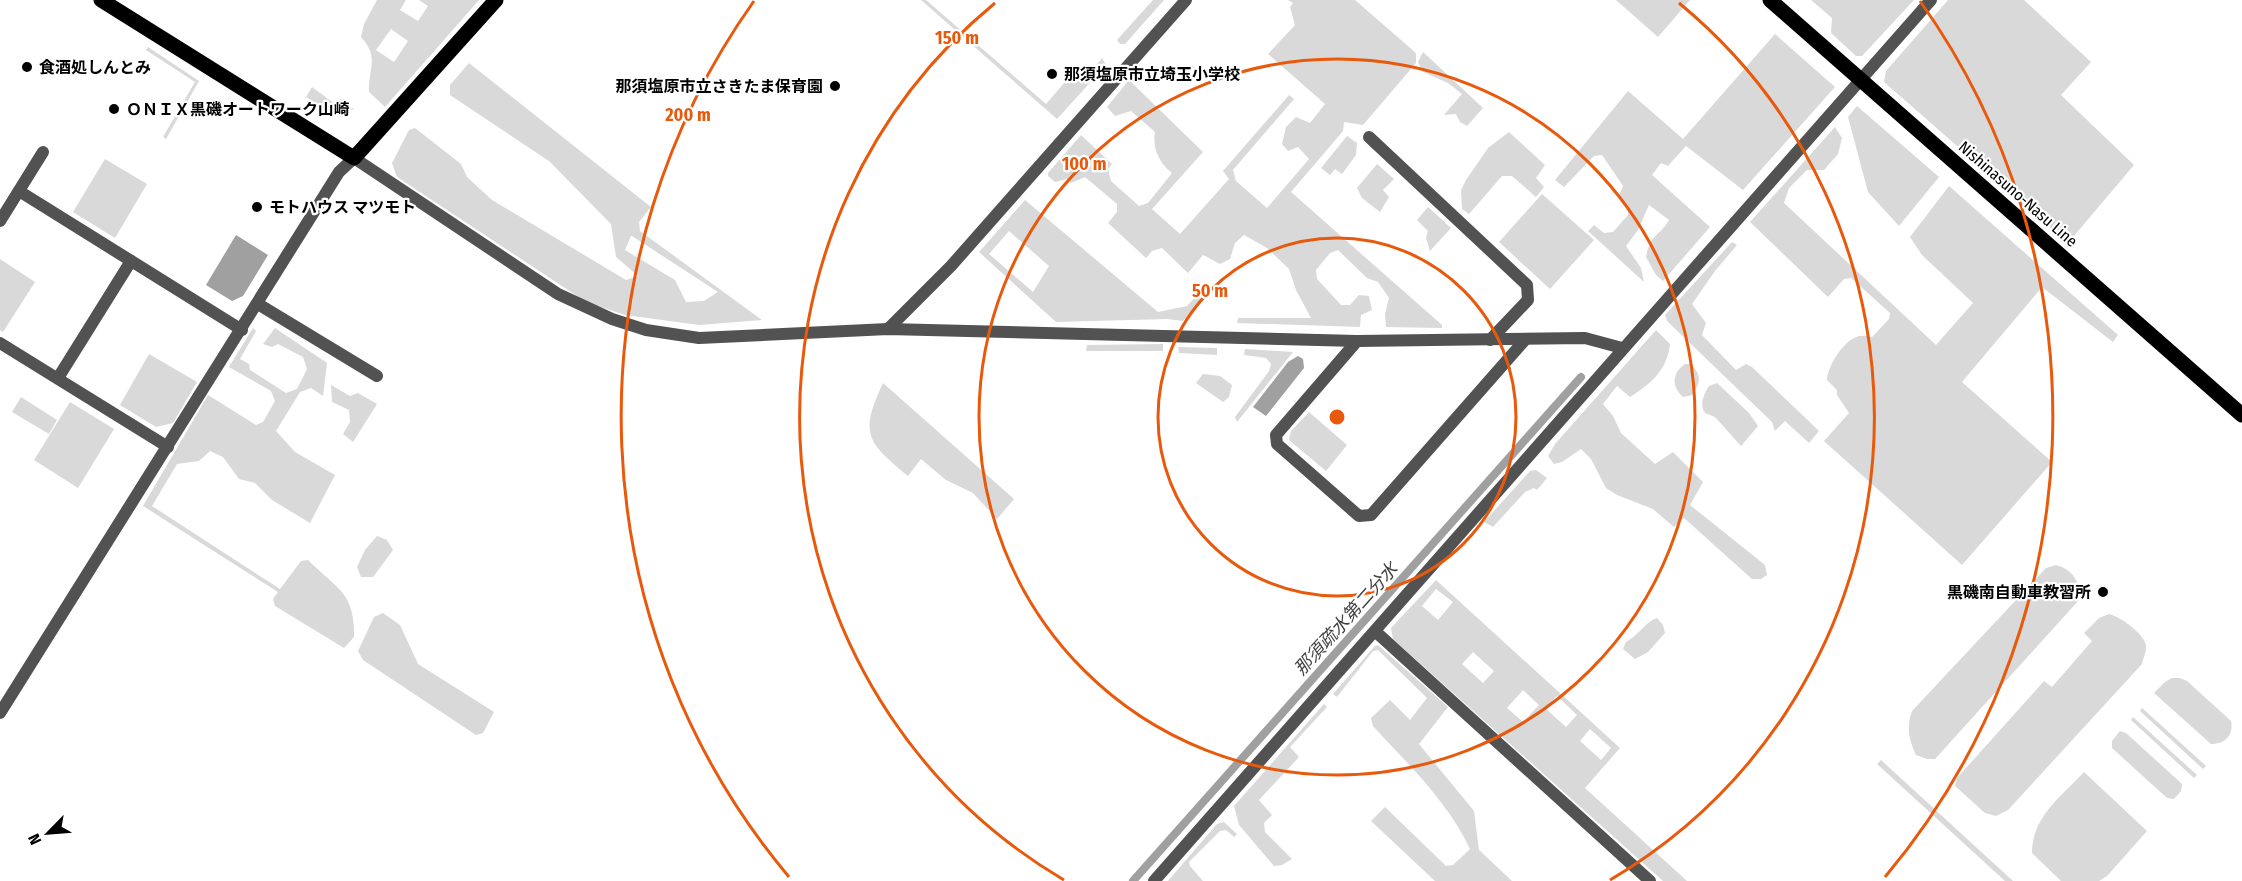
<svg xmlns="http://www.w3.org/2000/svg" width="2242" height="881" font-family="'Fira Sans Condensed','Noto Sans JP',sans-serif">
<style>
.green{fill:#d9d9d9;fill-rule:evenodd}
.water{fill:#a0a0a0}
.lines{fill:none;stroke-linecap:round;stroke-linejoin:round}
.stream{stroke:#a0a0a0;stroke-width:8}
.minor{stroke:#525252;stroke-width:12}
.primary{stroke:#000;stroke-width:15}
.ring{fill:none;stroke:#e8590c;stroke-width:3}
.poi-dot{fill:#000;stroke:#fff;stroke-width:2}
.labels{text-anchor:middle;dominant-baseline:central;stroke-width:4.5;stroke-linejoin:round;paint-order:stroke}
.poi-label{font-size:16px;font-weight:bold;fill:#000;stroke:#fff;text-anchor:start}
.street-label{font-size:16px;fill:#000;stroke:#fff}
.water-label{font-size:18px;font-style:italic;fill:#414141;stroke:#fff}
.centre{fill:#e8590c;stroke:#fff;stroke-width:3}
.ring-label{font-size:18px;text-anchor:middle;font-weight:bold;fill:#e8590c;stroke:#fff;stroke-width:4.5;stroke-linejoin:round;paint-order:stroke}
</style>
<rect width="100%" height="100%" fill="#fff"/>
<g class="green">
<path d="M 377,0 L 406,0 L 400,10 L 418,21 L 428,6 L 419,0 L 479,0 L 385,107 L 369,92 C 368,69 380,58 361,37 L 364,24 ZM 391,29 L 408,41 L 394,62 L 376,50 Z"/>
<path d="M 921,0 L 926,0 L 1046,104 L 1077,68 L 1087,76 L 1102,58 L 1106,65 L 1057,119 Z"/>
<path d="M 1153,0 L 1164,0 L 1125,44 L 1120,44 L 1117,40 Z"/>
<path d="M 1288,0 L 1355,0 L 1416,53 L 1416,63 L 1363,125 L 1344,122 L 1343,131 L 1291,192 L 1442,325 L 1442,328 L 1386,327 L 1385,314 L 1389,298 L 1378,282 L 1367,278 L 1338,250 L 1330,253 L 1316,270 L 1317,279 L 1341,305 L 1350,305 L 1359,295 L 1369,296 L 1372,310 L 1361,315 L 1360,327 L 1237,323 L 1238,318 L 1311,318 L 1296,290 L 1289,269 L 1267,248 L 1244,235 L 1235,243 L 1230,259 L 1220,264 L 1203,255 L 1188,273 L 1162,248 L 1152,251 L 1146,258 L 1108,223 L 1117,212 L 1117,204 L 1085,177 L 1071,183 L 1067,179 L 1055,182 L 1048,176 L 1048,173 L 1081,135 L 1112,164 L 1108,169 L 1111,181 L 1139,206 L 1148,203 L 1172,173 C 1159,163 1152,147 1155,132 L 1131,111 L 1115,116 L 1107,107 L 1129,80 L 1203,152 L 1152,209 L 1180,234 L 1229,179 L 1223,171 L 1289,95 L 1294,99 L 1233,170 L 1236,181 L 1267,208 L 1309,159 L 1298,147 L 1288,151 L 1282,144 L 1286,127 L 1296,117 L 1310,123 L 1325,104 L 1268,54 L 1295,25 L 1290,7 L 1293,3 Z"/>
<path d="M 1616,0 L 1690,0 L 1658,37 Z"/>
<path d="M 1811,0 L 1914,0 L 1862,56 L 1856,56 L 1831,33 L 1832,18 Z"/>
<path d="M 1948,0 L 2024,0 L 2091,62 L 2061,95 L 2134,165 L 2068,243 L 1884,82 L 1886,71 Z"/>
<path d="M 1775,34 L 1835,87 L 1743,190 L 1686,146 L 1668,166 L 1661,163 L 1652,175 L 1710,227 L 1663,281 L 1656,275 L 1646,257 C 1650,234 1660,236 1669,220 L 1649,205 L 1638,230 L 1626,246 L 1641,268 L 1644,282 L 1588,231 L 1594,225 L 1604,233 L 1613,232 L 1628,215 L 1628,206 L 1618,198 L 1623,186 L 1602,155 L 1594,156 L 1564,187 L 1555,180 L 1628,91 L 1683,139 Z"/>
<path d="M 148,47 L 199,81 L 166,139 L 163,137 L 195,82 L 146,50 Z"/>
<path d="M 1423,52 L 1483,108 L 1467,126 L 1460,122 L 1456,114 L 1444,115 L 1462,94 L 1448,83 L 1423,72 L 1418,62 Z"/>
<path d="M 469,63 L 651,207 L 639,222 L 640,231 L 762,320 L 699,325 L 625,315 L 586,302 L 397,177 L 392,163 L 409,130 L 415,128 L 461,164 L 467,177 L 492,200 L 626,280 L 638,276 L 616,257 L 611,224 L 549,161 L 450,95 L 450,85 ZM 631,236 L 632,236 L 718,292 L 704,301 L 686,302 L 675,280 L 625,250 Z"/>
<path d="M 312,87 L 335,104 L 340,99 L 354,109 C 335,114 322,107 306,97 Z"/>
<path d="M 1857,106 L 1939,177 L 1899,226 L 1868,192 L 1848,117 Z"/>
<path d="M 1835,127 L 1842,138 L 1838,154 L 1824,170 L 1807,170 L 1789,188 L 1784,203 L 1936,345 L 1973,303 L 1922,255 L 1910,237 L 1949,186 L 2118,335 L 2113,342 L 2042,287 L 1962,382 L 2052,462 L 1962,565 L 1824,441 L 1849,413 L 1837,395 L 1837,390 L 1827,380 C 1827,367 1844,340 1857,337 C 1861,335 1867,336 1872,337 L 1889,319 L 1890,313 L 1851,278 L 1844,279 L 1828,297 L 1750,222 Z"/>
<path d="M 1509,132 L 1545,165 L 1536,178 L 1544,187 L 1536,197 L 1512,176 L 1502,176 L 1469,214 L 1462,209 L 1461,190 L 1466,180 L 1488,148 Z"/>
<path d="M 1347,136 L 1357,143 L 1356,155 L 1342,174 L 1335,169 L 1330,175 L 1321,168 Z"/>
<path d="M 105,159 L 147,184 L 115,238 L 73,212 Z"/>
<path d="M 1377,164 L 1394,179 L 1383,190 L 1389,197 L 1380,212 L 1362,198 L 1357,188 Z"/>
<path d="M 1542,194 L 1594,240 L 1550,289 L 1499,242 Z"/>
<path d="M 1025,200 L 1158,312 L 1187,306 L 1203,289 L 1208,293 L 1183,321 L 1167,319 L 1056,322 L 979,252 ZM 1009,231 L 1049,266 L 1033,292 L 989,254 Z"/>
<path d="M 1428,207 L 1451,228 L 1430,251 L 1426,238 L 1428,231 L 1417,220 Z"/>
<path d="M 1732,242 L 1737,245 L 1715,271 L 1692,304 L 1706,323 L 1702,335 L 1736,370 L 1746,364 L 1752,367 L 1819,431 L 1809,443 L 1785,421 L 1775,431 L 1772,422 L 1667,321 L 1665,315 Z"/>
<path d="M 0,259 L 35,282 L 3,332 L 0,330 Z"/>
<path d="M 253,328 L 256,331 L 240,359 L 249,364 L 250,370 L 286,393 L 297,389 L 307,369 L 303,357 L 278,344 L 272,347 L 263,344 L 275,328 L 327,363 L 323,396 L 311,388 L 300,392 L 276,431 L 295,452 L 335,475 L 310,523 L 272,500 L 255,483 L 239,479 L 223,457 L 210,451 L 199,461 L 177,464 L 152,506 L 280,589 L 301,561 L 308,560 C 337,589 355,592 354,637 L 344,648 L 275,606 L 273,599 L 278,592 L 143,506 L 208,395 L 256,425 L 263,422 L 275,401 L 271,391 L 229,367 Z"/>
<path d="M 1656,330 L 1670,344 C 1667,370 1652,383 1630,397 L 1617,386 L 1603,404 L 1613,416 L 1621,433 L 1655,464 L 1673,452 L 1703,482 L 1690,505 L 1765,565 L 1767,575 L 1761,579 L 1752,579 L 1684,518 L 1674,527 L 1653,509 L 1617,495 L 1606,488 L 1591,459 L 1581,449 L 1562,462 L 1554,464 L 1548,456 L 1555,444 Z"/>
<path d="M 1163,344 L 1163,351 L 1086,351 L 1087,345 Z"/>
<path d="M 1178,347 L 1217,348 L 1217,355 L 1179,353 Z"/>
<path d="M 1245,349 L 1293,352 L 1237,422 L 1235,417 L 1269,371 L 1271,364 L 1266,358 L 1244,355 Z"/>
<path d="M 149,354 L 197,382 L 173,423 L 156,427 L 120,405 Z"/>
<path d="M 1685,364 L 1691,364 C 1702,376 1701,382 1692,395 L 1683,397 C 1671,386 1672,373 1685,364 Z"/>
<path d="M 1203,374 L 1220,376 L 1232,385 L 1229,397 L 1223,402 L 1196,383 Z"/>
<path d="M 883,383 L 1014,499 L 997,519 L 973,493 L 946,480 L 921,459 L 908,476 C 867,442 859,434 883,383 Z"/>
<path d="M 1717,383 L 1749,413 L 1758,426 L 1741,446 L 1715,417 L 1705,413 C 1699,404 1704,394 1709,386 Z"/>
<path d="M 331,385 L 350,396 L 358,393 L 377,404 L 353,442 L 343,434 L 350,422 L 349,410 L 332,402 Z"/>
<path d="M 21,397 L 57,420 L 49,434 L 12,412 Z"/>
<path d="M 70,402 L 114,429 L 78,488 L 34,460 Z"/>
<path d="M 1309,412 L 1347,445 L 1326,471 L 1289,440 L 1291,431 Z"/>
<path d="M 1536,470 L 1547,478 L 1537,490 L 1534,488 L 1525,492 L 1493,527 L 1484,522 L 1530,471 Z"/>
<path d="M 377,536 L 387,540 L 393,550 L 373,577 L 361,577 L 357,567 L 365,550 Z"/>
<path d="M 2056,565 C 2073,569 2081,583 2079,600 L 1935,759 L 1927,759 L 1916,755 C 1909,740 1906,728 1912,711 L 2046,568 Z"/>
<path d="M 1436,580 L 1620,748 L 1585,788 L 1687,881 L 1663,881 L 1393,639 L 1391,628 ZM 1436,589 L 1453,602 L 1438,620 L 1422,606 ZM 1473,652 L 1494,671 L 1483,683 L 1462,664 ZM 1523,690 L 1539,705 L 1523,722 L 1507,708 ZM 1557,696 L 1577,715 L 1566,727 L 1545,708 ZM 1590,729 L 1611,748 L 1601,760 L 1580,741 Z"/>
<path d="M 383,613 L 400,625 L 418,664 L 494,712 L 483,733 L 476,735 L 363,660 L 358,651 L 374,617 Z"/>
<path d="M 2109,614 C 2121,617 2143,633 2146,645 C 2147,651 2143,658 2142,664 L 2008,810 L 1996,816 L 1985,813 L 1955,786 L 1957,778 L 2044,681 L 2052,687 L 2092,641 L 2084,633 L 2099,618 Z"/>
<path d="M 1657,618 L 1663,625 L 1665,633 L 1648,652 L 1635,659 L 1623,649 L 1626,642 C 1638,636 1646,621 1657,618 Z"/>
<path d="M 1378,645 L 1448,707 L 1419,744 L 1474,811 L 1479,850 L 1512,881 L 1435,881 L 1371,821 L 1385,807 L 1446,866 L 1453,865 L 1470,849 C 1448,802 1408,764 1373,726 L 1371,718 L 1390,700 L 1410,720 L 1427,698 L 1378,650 L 1373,651 L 1337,697 L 1333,694 L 1375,646 Z"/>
<path d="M 2172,678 L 2180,678 L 2187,681 L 2231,721 C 2234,735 2225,744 2211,744 L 2154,693 L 2165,682 Z"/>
<path d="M 1324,704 L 1327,707 L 1290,747 L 1299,757 L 1259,800 L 1272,815 L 1264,823 L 1265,832 L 1292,859 L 1282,865 L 1274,866 L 1239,825 L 1234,806 Z"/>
<path d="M 2142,708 L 2206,766 L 2203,769 L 2140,711 Z"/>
<path d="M 2133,717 L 2197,775 L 2194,778 L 2131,720 Z"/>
<path d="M 2120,731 L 2126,733 L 2182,784 L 2181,791 L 2174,799 L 2167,798 L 2112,748 L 2112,741 Z"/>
<path d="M 1881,760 L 2013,881 L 2005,881 L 1877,764 Z"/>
<path d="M 2084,772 L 2147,831 L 2107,876 L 2099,881 L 2061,881 L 2032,853 C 2032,817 2060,798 2084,772 Z"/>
<path d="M 1224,822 L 1237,834 L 1234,837 L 1226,830 L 1220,831 L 1189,862 L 1190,866 L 1203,881 L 1168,881 L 1217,824 Z"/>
</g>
<g class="water">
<path d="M 236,235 L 268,255 L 243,296 L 232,301 L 206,285 Z"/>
<path d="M 1298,356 L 1303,359 L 1304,368 L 1266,416 L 1253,407 L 1288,362 Z"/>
</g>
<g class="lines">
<path class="stream" d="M 1133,881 L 1581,377"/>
<g class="minor">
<path d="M 1369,137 L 1527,285 L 1528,300 L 1490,340"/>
<path d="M 19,191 L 242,330"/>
<path d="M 0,221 L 43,152"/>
<path d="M 258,304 L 377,376"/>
<path d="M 888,329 L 951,266 L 1186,0"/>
<path d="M 1357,341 L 1276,435 L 1277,444 L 1359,516 L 1371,515 L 1524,341"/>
<path d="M 0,343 L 168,447"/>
<path d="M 58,378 L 131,261"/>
<path d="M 1376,632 L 1650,881"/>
<path d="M 0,713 L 339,172 L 354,158 L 558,294 L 612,319 L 646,330 L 699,338 L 888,329 L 1357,341 L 1585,338 L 1622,348"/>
<path d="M 1154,881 L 1931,0"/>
</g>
<g class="primary">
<path d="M 101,0 L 354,158 L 496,0"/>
<path d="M 1770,0 L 2242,415"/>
</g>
</g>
<g class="ring">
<circle cx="1337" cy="417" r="179"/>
<circle cx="1337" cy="417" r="358"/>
<path d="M1064 880A537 537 0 0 1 995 3M1679 3A537 537 0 0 1 1610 880"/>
<path d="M789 877A716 716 0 0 1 754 1M1920 1A716 716 0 0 1 1885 877"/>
</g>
<g class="poi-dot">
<circle cx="27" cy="67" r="6"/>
<circle cx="1052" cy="74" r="6"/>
<circle cx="835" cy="86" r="6"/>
<circle cx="114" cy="109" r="6"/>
<circle cx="257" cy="207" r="6"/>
<circle cx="2103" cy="592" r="6"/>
</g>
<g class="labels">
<g class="poi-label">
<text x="39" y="67">食酒処しんとみ</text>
<text x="1064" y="74">那須塩原市立埼玉小学校</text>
<text x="823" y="86" text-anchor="end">那須塩原市立さきたま保育園</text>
<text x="126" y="109">ＯＮＩＸ黒磯オートワーク山崎</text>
<text x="269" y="207">モトハウス マツモト</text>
<text x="2091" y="592" text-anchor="end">黒磯南自動車教習所</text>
</g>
<g class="street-label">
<text transform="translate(2018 194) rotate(41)">Nishinasuno-Nasu Line</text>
</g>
<g class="water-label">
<text transform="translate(1346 619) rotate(-48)">那須疏水第二分水</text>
</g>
</g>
<circle cx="1337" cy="417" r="9" class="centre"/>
<g class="ring-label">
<text x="957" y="44">150 m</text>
<text x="688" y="121">200 m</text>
<text x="1084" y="170">100 m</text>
<text x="1210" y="297">50 m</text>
</g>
<g transform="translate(48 833) rotate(245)" stroke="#ffffff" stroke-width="4.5" paint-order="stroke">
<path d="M0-4.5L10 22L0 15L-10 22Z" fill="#000000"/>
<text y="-9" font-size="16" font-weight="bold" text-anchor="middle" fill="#000000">N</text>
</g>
</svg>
